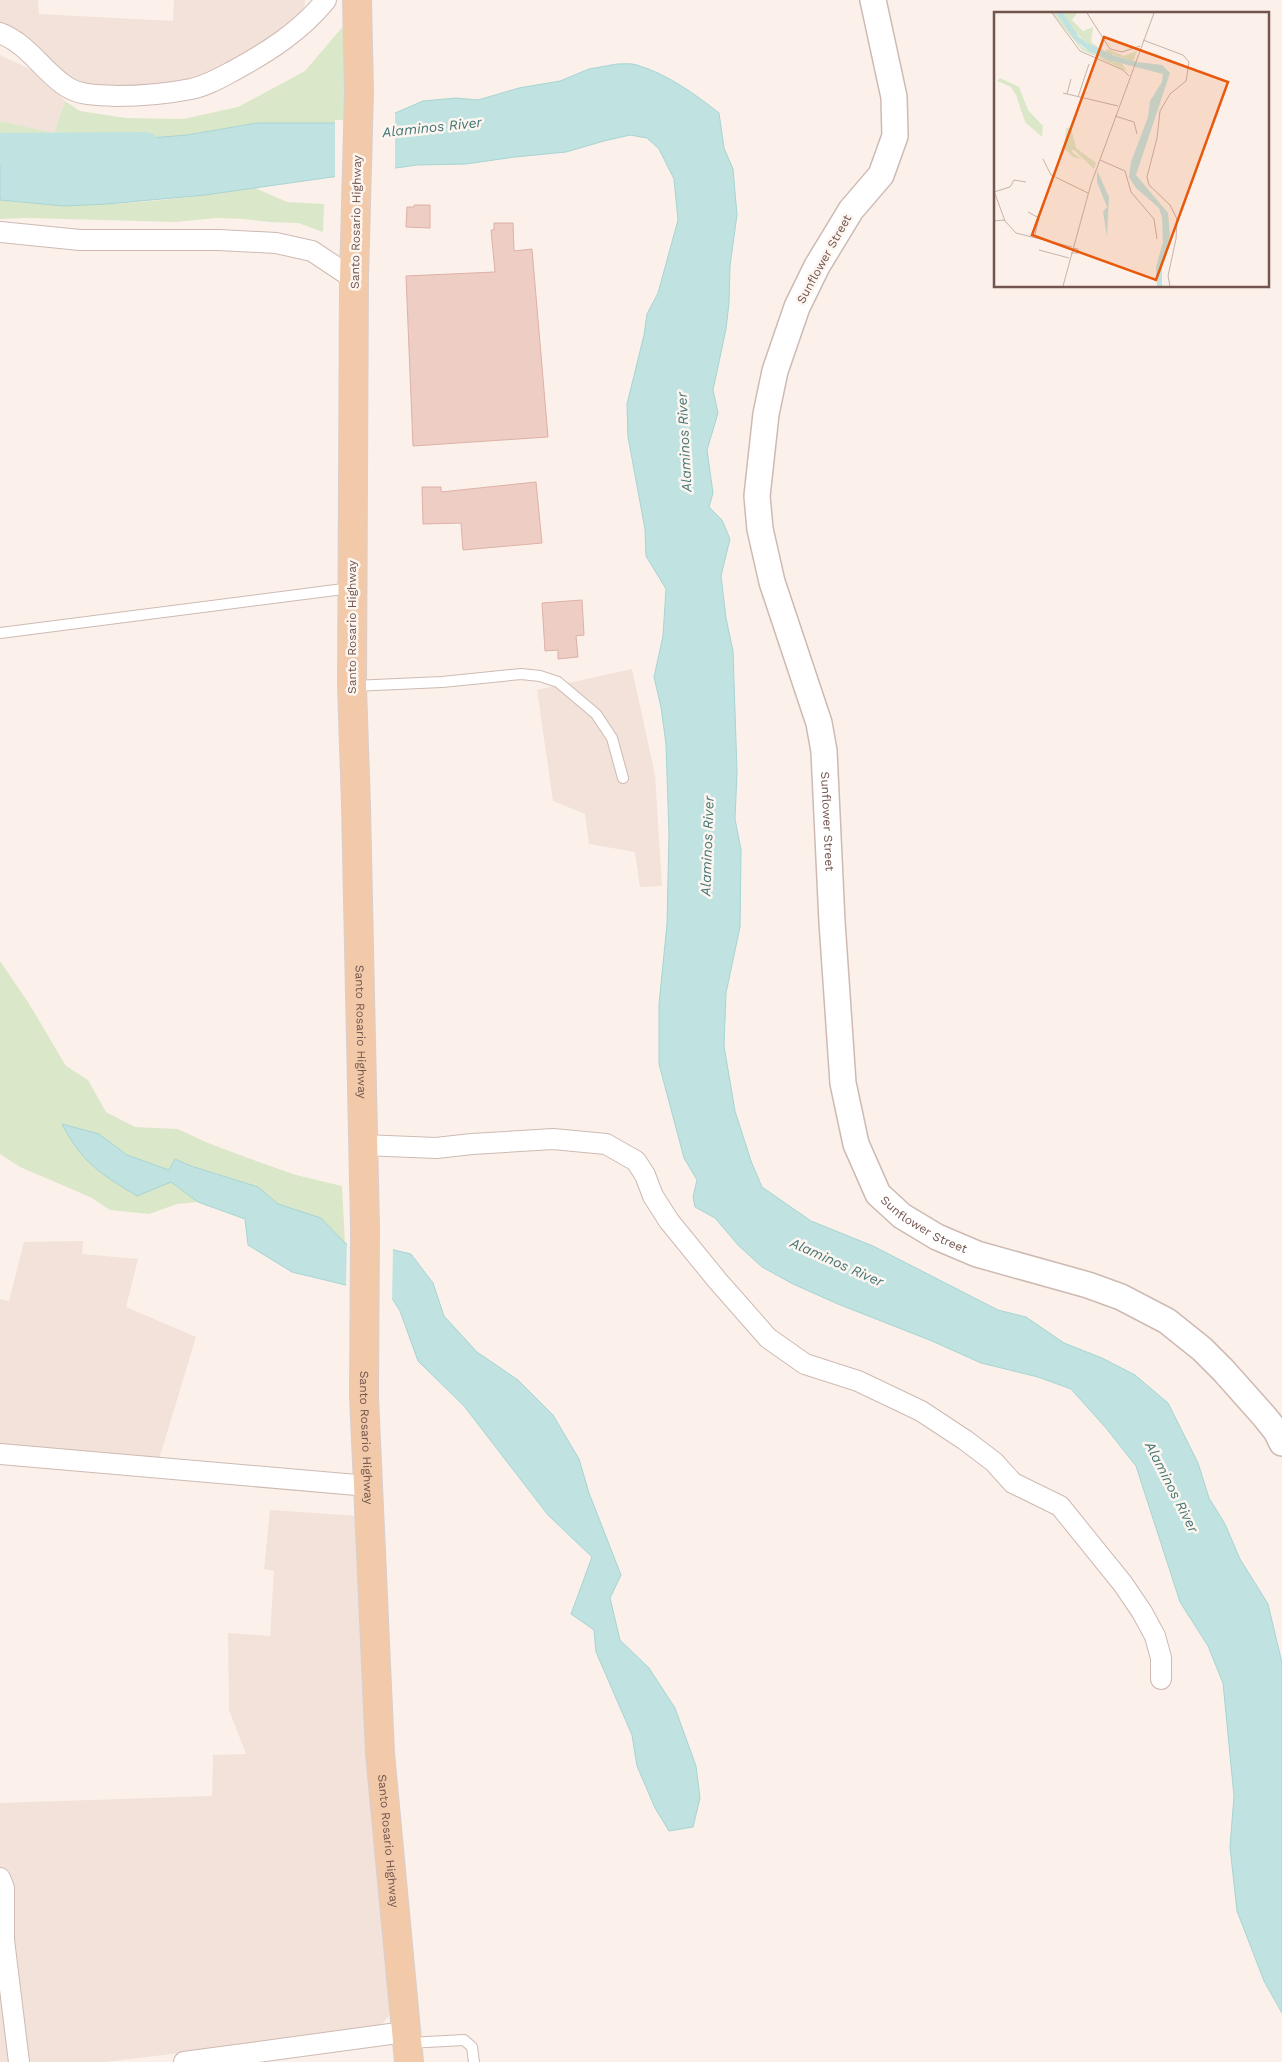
<svg xmlns="http://www.w3.org/2000/svg" width="1282" height="2062" font-family="'Work Sans',sans-serif">
<style>
.residential{fill:#f2e2d9}
.green{fill:#dbe7c9}
.water{fill:#c0e3e1;stroke:#a7d4d2}
.pier{fill:#fbf1ea}
.lines{fill:none;stroke-linecap:round;stroke-linejoin:round}
.river{stroke:#c0e3e1;stroke-width:32}
.building{fill:#edcdc4;stroke:#deb1a6}
.service-casing{stroke:#cebab3;stroke-width:12}
.minor-casing{stroke:#cebab3;stroke-width:22}
.tertiary-casing{stroke:#cebab3;stroke-width:28}
.primary-casing{stroke:#d8cfce;stroke-width:30}
.service{stroke:#fff;stroke-width:10}
.minor{stroke:#fff;stroke-width:20}
.tertiary{stroke:#fff;stroke-width:25}
.primary{stroke:#f2caa9;stroke-width:28}
.labels{text-anchor:middle;dominant-baseline:central;stroke-width:5;stroke-linejoin:round;paint-order:stroke}
.street-label{font-size:12px;fill:#73554f;stroke:#fdf6f0}
.water-label{font-size:14px;font-style:italic;fill:#447676;stroke:#fdf6f0}
.inset-river{fill:none;stroke:#c0e3e1;stroke-width:2.5}
.inset-road{fill:none;stroke:#c5b3ac;stroke-width:1}
.view{fill:#e8590c;fill-opacity:0.15;stroke:#e8590c;stroke-width:2.5}
.inset-edge{fill:none;stroke:#73554f;stroke-width:2.5}
</style>
<rect width="100%" height="100%" fill="#fbf1ea"/>
<g class="residential">
<path d="M 0,0 L 38,0 L 39,14 L 173,21 L 174,0 L 305,0 L 302,36 L 178,91 L 75,91 L 0,35 Z"/>
<path d="M 0,55 L 36,72 L 65,101 L 54,133 L 0,121 Z"/>
<path d="M 632,669 L 655,775 L 662,886 L 640,887 L 635,852 L 589,844 L 585,814 L 553,801 L 537,690 Z"/>
<path d="M 83,1241 L 82,1254 L 138,1259 L 126,1307 L 196,1337 L 156,1469 L 19,1467 L 0,1462 L 0,1299 L 9,1301 L 24,1242 Z"/>
<path d="M 270,1510 L 359,1516 L 393,2007 L 388,2017 L 379,2027 L 230,2047 L 105,2062 L 0,2062 L 0,1803 L 212,1796 L 213,1755 L 246,1754 L 229,1710 L 228,1633 L 270,1636 L 274,1571 L 264,1569 Z"/>
</g>
<g class="green">
<path d="M 345,24 L 344,123 L 257,123 L 187,135 L 126,140 L 92,152 L 41,157 L 0,152 L 0,121 L 54,133 L 65,101 L 80,111 L 126,118 L 183,119 L 238,107 L 305,71 Z"/>
<path d="M 255,188 L 287,202 L 324,204 L 323,232 L 298,223 L 270,222 L 244,219 L 216,218 L 175,222 L 27,218 L 0,219 L 0,200 C 84,212 171,200 255,188 Z"/>
<path d="M 0,961 L 28,1002 L 66,1066 L 88,1080 L 106,1112 L 135,1127 L 178,1129 L 208,1143 L 248,1158 L 296,1175 L 342,1186 L 345,1243 L 321,1218 L 278,1204 L 258,1187 L 191,1166 L 175,1159 L 170,1170 L 127,1155 L 99,1134 L 63,1124 L 158,1187 L 171,1182 L 198,1202 L 177,1204 L 149,1214 L 110,1210 L 90,1197 L 20,1167 L 0,1154 Z"/>
</g>
<g class="water">
<path d="M 617,64 C 623,64 631,63 637,65 C 667,74 695,94 719,113 L 724,148 L 733,169 L 737,215 L 730,266 L 729,303 L 726,329 L 713,390 L 718,413 L 707,450 L 713,493 L 709,507 L 722,520 L 730,539 L 721,576 L 726,618 L 733,651 L 737,772 L 735,819 L 741,850 L 740,927 L 726,993 L 724,1046 L 735,1111 L 751,1161 L 762,1187 L 811,1221 L 873,1246 L 998,1310 L 1026,1317 L 1064,1343 L 1102,1358 L 1135,1375 L 1168,1403 L 1198,1463 L 1209,1498 L 1225,1524 L 1240,1559 L 1268,1604 L 1282,1663 L 1282,2013 L 1264,1981 L 1237,1911 L 1230,1847 L 1234,1796 L 1223,1683 L 1208,1646 L 1180,1602 L 1136,1466 L 1106,1428 L 1071,1389 L 1038,1377 L 981,1363 L 932,1341 L 838,1304 L 793,1284 L 762,1267 L 738,1245 L 715,1218 L 695,1207 L 693,1197 L 697,1180 L 684,1158 L 659,1064 L 659,1004 L 667,924 L 669,834 L 666,744 L 661,707 L 654,677 L 663,636 L 666,589 L 646,556 L 645,529 L 628,437 L 627,404 L 644,335 L 647,314 L 658,293 L 678,220 L 674,179 L 659,149 L 647,138 L 630,135 L 604,141 L 566,152 L 515,157 L 466,164 L 417,165 L 205,195 L 107,204 L 64,206 L 0,200 L 0,152 L 41,157 L 92,152 L 126,140 L 187,135 L 257,123 L 381,123 L 393,114 L 423,101 L 456,98 L 478,100 L 519,88 L 560,81 L 589,69 Z"/>
<path d="M 62,1124 L 99,1134 L 127,1155 L 169,1170 L 175,1159 L 191,1166 L 258,1187 L 278,1204 L 321,1218 L 345,1243 L 357,1250 L 358,1288 L 292,1272 L 248,1245 L 245,1219 L 198,1202 L 171,1182 L 137,1196 C 101,1174 82,1163 62,1124 Z"/>
<path d="M 381,1247 L 411,1254 L 433,1283 L 444,1316 L 477,1352 L 518,1380 L 553,1415 L 579,1459 L 589,1493 L 621,1575 L 610,1598 L 620,1640 L 649,1668 L 675,1708 L 696,1766 L 700,1798 L 693,1827 L 669,1831 L 655,1808 L 637,1766 L 632,1735 L 596,1652 L 594,1630 L 571,1614 L 592,1557 L 548,1515 L 464,1406 L 418,1361 L 400,1311 L 383,1284 Z"/>
</g>
<g class="pier">
<path d="M 395,110 L 395,171 L 335,180 L 335,120 L 380,121 Z"/>
<path d="M 347,1241 L 358,1247 L 358,1291 L 346,1288 Z"/>
<path d="M 381,1245 L 393,1247 L 392,1303 L 380,1284 L 378,1247 Z"/>
</g>
<g class="lines">
<path class="river" d="M 0,149 L 145,148"/>
</g>
<g class="building">
<path d="M 414,205 L 430,205 L 430,228 L 406,227 L 407,207 L 414,207 Z"/>
<path d="M 494,223 L 513,223 L 514,251 L 532,249 L 548,437 L 413,446 L 406,276 L 495,272 L 491,230 L 494,230 Z"/>
<path d="M 536,482 L 542,543 L 463,550 L 461,523 L 423,524 L 422,487 L 441,487 L 441,492 Z"/>
<path d="M 582,600 L 584,635 L 576,636 L 578,657 L 558,659 L 558,650 L 545,651 L 542,603 Z"/>
</g>
<g class="lines">
<defs>
<g id="service">
<path d="M 0,633 L 351,588"/>
<path d="M 353,686 L 442,682 L 521,674 L 540,676 L 558,682 L 596,714 L 612,738 L 623,778"/>
<path d="M 408,2043 L 464,2040 L 472,2047 L 474,2062"/>
</g>
<g id="minor">
<path d="M 0,33 C 30,45 42,71 67,87 C 81,96 101,95 116,96 C 141,96 166,94 191,89 C 206,86 220,78 233,71 C 268,52 301,31 326,0"/>
<path d="M 0,232 L 80,240 L 219,240 L 276,243 L 312,251 L 354,279"/>
<path d="M 363,1145 L 436,1148 L 472,1144 L 553,1139 L 606,1144 L 636,1161 L 645,1175 L 653,1196 L 669,1221 L 717,1280 L 768,1338 L 805,1364 L 858,1381 L 921,1411 L 965,1440 L 994,1462 L 1013,1483 L 1060,1506 L 1123,1584 L 1142,1612 L 1155,1636 L 1161,1658 L 1161,1679"/>
<path d="M 0,1454 L 368,1486"/>
<path d="M 0,1878 L 4,1888 L 4,1940 L 19,2062"/>
<path d="M 184,2062 L 405,2032"/>
</g>
<g id="tertiary">
<path id="s1" d="M 873,0 L 894,97 L 895,136 L 881,175 L 851,210 L 817,266 L 797,307 L 775,371 L 766,414 L 757,496 L 760,529 L 772,582 L 819,723 L 824,751 L 832,922 L 843,1083 L 856,1144 L 878,1194 L 902,1216 L 937,1237 L 977,1254 L 1088,1285 L 1121,1297 L 1167,1321 L 1202,1349 L 1223,1370 L 1264,1416 L 1276,1431 L 1282,1443"/>
</g>
<g id="primary">
<path id="s2" d="M 357,0 L 359,92 L 354,279 L 352,686 L 356,806 L 365,1228 L 364,1396 L 380,1753 L 409,2062"/>
</g>
</defs>
<use href="#service" class="service-casing"/>
<use href="#minor" class="minor-casing"/>
<use href="#tertiary" class="tertiary-casing"/>
<use href="#primary" class="primary-casing"/>
<use href="#service" class="service"/>
<use href="#minor" class="minor"/>
<use href="#tertiary" class="tertiary"/>
<use href="#primary" class="primary"/>
</g>
<g class="labels">
<g class="street-label">
<text transform="translate(356 222) rotate(-89)">Santo Rosario Highway</text>
<text transform="translate(824 259) rotate(-61)">Sunflower Street</text>
<text transform="translate(352 627) rotate(-90)">Santo Rosario Highway</text>
<text stroke="none"><textPath href="#s1" startOffset="866">Sunflower Street</textPath></text>
<text stroke="none"><textPath href="#s2" startOffset="1032">Santo Rosario Highway</textPath></text>
<text stroke="none"><textPath href="#s1" startOffset="1301">Sunflower Street</textPath></text>
<text stroke="none"><textPath href="#s2" startOffset="1438">Santo Rosario Highway</textPath></text>
<text stroke="none"><textPath href="#s2" startOffset="1842">Santo Rosario Highway</textPath></text>
</g>
<g class="water-label">
<text transform="translate(432 127) rotate(-6)">Alaminos River</text>
<text transform="translate(684 442) rotate(-93)">Alaminos River</text>
<text transform="translate(707 846) rotate(-88)">Alaminos River</text>
<text transform="translate(837 1262) rotate(24)">Alaminos River</text>
<text transform="translate(1172 1487) rotate(63)">Alaminos River</text>
</g>
</g>
<g transform="translate(994 12)">
<rect width="275" height="275" fill="#fbf1ea"/>
<path d="M 58,1 L 62,1 L 88,35 L 105,45 L 128,52 L 133,59 L 88,38 ZM 69,1 L 83,1 L 78,8 L 89,19 L 99,15 L 97,30 L 111,40 L 113,37 L 130,44 L 143,39 L 139,49 L 98,36 L 79,18 ZM 6,66 L 25,75 L 34,98 L 49,114 L 48,125 L 31,110 L 22,83 L 17,75 L 3,69 ZM 72,116 L 77,116 L 82,136 L 102,151 L 100,157 L 80,138 L 77,138 L 79,141 L 88,147 L 79,145 L 70,136 Z" fill="#dbe7c9"/>
<path d="M 62,1 L 69,1 L 85,25 L 104,39 L 143,50 L 168,53 L 176,61 L 142,163 L 174,201 L 176,224 L 168,254 L 168,274 L 163,274 L 162,255 L 169,230 L 168,206 L 165,196 L 142,176 L 135,165 L 137,150 L 154,105 L 156,89 L 168,70 L 169,62 L 114,48 L 96,40 L 81,28 ZM 103,158 L 115,185 L 113,225 L 109,200 L 113,195 L 103,170 Z" fill="#c0e3e1"/>
<path class="inset-river" d="M 94,33 L 118,44"/>
<path class="inset-road" d="M 58,1 L 86,39 L 129,58 L 135,64M 93,1 L 116,37 L 128,40 L 146,34M 149,28 L 189,43 L 195,50 L 192,69 L 176,82 L 166,99 L 163,126 L 153,165 L 155,173 L 176,193 L 183,207 L 182,227 L 174,264 L 176,274M 69,81 L 124,94M 73,82 L 77,67M 84,85 L 95,52M 121,104 L 140,110 L 143,122M 49,147 L 57,163 L 94,181M 106,148 L 131,159 L 137,180 L 160,207 L 163,227M 0,179 L 11,209M 0,180 L 16,175 L 20,168 L 32,170M 34,200 L 45,206 L 40,226M 0,209 L 10,208 L 22,221 L 78,235M 45,238 L 75,246M 77,241 L 84,241 L 84,237 L 79,236M 69,274 L 97,172 L 160,1"/>
<path class="view" d="M 110,25 L 234,70 L 162,268 L 38,223 Z"/>
<rect width="275" height="275" class="inset-edge"/>
</g>
</svg>
